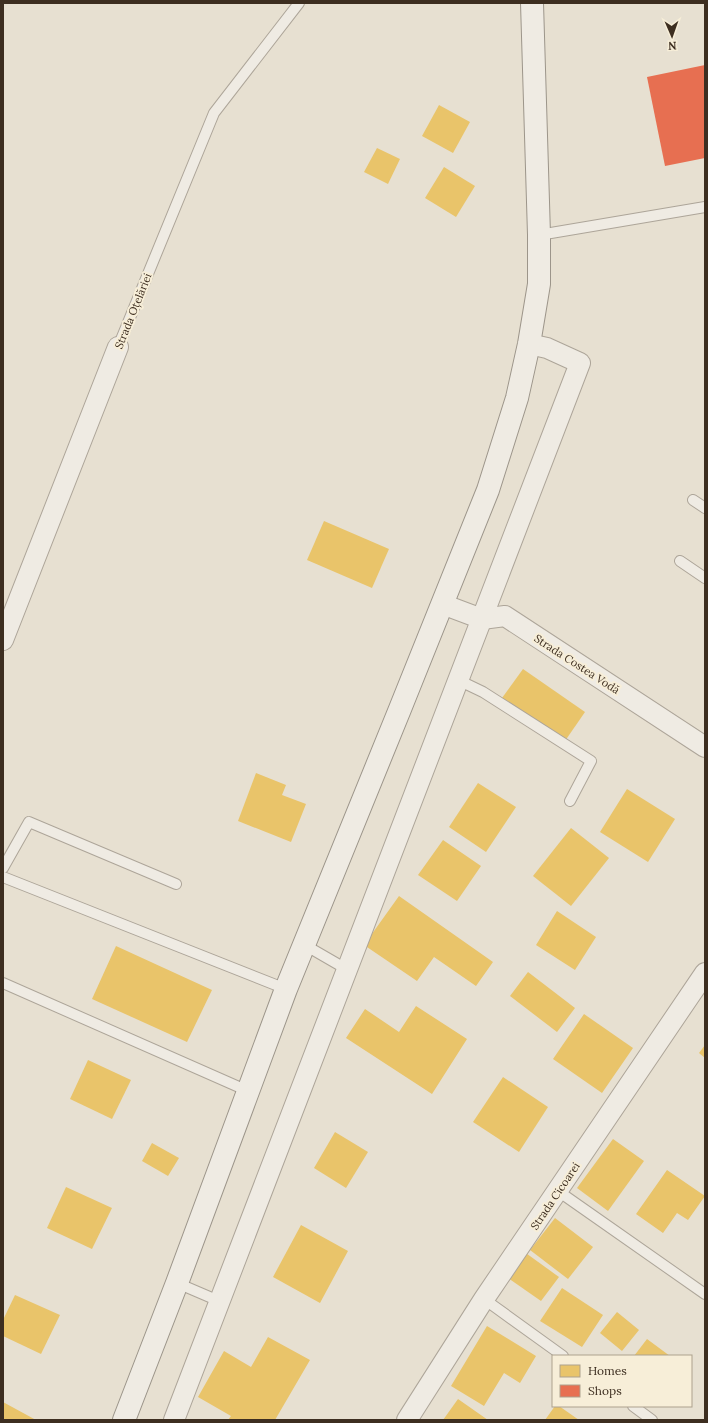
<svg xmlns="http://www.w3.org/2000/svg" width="708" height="1423" font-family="Lora,serif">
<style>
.homes{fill:#e9c46a}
.shops{fill:#e76f51}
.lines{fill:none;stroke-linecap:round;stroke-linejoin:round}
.lane-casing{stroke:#ada599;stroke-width:12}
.street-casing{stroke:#ada599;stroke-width:22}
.secondary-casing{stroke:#9c958a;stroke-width:24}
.lane{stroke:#efebe3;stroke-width:10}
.street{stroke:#efebe3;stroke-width:20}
.secondary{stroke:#efebe3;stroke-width:22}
.labels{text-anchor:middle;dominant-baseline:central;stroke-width:4;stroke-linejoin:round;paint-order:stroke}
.street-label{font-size:11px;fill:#3d2e20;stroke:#f7eed8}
</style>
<rect width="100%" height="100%" fill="#e7e0d1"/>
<g class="homes">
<path d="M 439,105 L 470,122 L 453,153 L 422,136 Z"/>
<path d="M 377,148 L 400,159 L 388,184 L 364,172 Z"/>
<path d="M 444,167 L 475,186 L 456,217 L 425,198 Z"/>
<path d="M 324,521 L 389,549 L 372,588 L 307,560 Z"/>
<path d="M 523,669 L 585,712 L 565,741 L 502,698 Z"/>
<path d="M 256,773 L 286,785 L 282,795 L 306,804 L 291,842 L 238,821 Z"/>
<path d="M 478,783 L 516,807 L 486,852 L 449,827 Z"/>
<path d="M 627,789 L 675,819 L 648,862 L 600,832 Z"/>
<path d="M 571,828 L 609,858 L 571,906 L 533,876 Z"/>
<path d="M 443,840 L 481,866 L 457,901 L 418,875 Z"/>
<path d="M 399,896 L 493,962 L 476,986 L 434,957 L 417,981 L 364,945 Z"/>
<path d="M 557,911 L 596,937 L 575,970 L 536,945 Z"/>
<path d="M 116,946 L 212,990 L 187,1042 L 92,999 Z"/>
<path d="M 528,972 L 575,1008 L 557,1032 L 510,996 Z"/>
<path d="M 416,1006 L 467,1039 L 432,1094 L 346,1038 L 365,1009 L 399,1032 Z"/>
<path d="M 584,1014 L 633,1048 L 602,1093 L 553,1059 Z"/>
<path d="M 705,1045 L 705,1058 L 699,1053 Z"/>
<path d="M 88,1060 L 131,1080 L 112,1119 L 70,1099 Z"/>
<path d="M 503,1077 L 548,1107 L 519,1152 L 473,1122 Z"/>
<path d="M 335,1132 L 368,1152 L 346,1188 L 314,1168 Z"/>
<path d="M 613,1139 L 644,1161 L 608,1211 L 577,1188 Z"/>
<path d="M 152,1143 L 179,1158 L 168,1176 L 142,1161 Z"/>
<path d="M 667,1170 L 705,1196 L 688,1220 L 677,1213 L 663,1233 L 636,1214 Z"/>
<path d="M 66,1187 L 112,1208 L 92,1249 L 47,1228 Z"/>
<path d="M 555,1218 L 593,1247 L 568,1279 L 530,1250 Z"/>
<path d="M 301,1225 L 348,1251 L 320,1303 L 273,1277 Z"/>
<path d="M 523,1251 L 559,1277 L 541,1301 L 505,1276 Z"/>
<path d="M 562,1288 L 603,1315 L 582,1347 L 540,1321 Z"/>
<path d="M 15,1295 L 60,1315 L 41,1354 L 3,1336 L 3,1320 Z"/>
<path d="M 617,1312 L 639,1330 L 622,1351 L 600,1333 Z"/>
<path d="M 487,1326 L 536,1356 L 520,1383 L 504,1373 L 484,1406 L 451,1386 Z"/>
<path d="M 268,1337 L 310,1360 L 275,1420 L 228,1420 L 231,1416 L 198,1397 L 224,1351 L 251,1367 Z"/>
<path d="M 647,1339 L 670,1356 L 634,1356 Z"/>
<path d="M 458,1399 L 488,1420 L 443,1420 Z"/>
<path d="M 3,1402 L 36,1420 L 3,1420 Z"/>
<path d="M 555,1406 L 559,1406 L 579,1420 L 545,1420 Z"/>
</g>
<path class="shops" d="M 705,65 L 705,158 L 665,166 L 647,77 Z"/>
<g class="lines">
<defs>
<g id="lane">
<path d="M 539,235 L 705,207"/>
<path d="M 118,347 L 214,113 L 299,3"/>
<path d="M 693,500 L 705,508"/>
<path d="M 680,561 L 705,578"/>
<path d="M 458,680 L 483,692 L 591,761 L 570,801"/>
<path d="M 3,868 L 29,822 L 176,884"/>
<path d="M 3,877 L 286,989"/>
<path d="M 303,944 L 348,970"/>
<path d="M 3,983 L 248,1091"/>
<path d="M 558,1191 L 705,1294"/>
<path d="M 177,1283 L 219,1301"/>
<path d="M 484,1299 L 563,1356"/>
<path d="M 633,1406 L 652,1420"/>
</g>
<g id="street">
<path d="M 442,604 L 482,619 L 505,616 L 705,747"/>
<path d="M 3,640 L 118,347"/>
<path d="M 174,1420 L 580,363 L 547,348 L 529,344"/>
<path d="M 407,1420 L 484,1299 L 705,973"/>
</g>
<path id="secondary" d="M 124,1420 L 177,1283 L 286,989 L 400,709 L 488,490 L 517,398 L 529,344 L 539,284 L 539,235 L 532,3"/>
</defs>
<use href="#lane" class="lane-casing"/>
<use href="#street" class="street-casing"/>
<use href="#secondary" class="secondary-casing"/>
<use href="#lane" class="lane"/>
<use href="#street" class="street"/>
<use href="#secondary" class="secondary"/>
</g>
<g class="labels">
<g class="street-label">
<text transform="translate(133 311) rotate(-68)">Strada Oțelăriei</text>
<text transform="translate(577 664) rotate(33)">Strada Costea Vodă</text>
<text transform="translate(555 1196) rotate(-56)">Strada Cicoarei</text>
</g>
</g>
<rect width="708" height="1423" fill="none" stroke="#3d2e20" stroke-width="8"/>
<rect x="552" y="1355" width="140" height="52" fill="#f7eed8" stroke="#ada18e"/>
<rect x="560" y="1365" width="20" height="12" fill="#e9c46a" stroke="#ada18e"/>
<text x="588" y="1375" font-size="12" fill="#3d2e20">Homes</text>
<rect x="560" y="1385" width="20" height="12" fill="#e76f51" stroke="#ada18e"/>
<text x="588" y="1395" font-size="12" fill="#3d2e20">Shops</text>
<g transform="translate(672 36) rotate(178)" stroke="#f7eed8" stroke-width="3" paint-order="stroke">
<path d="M0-3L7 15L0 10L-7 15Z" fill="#3d2e20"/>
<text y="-6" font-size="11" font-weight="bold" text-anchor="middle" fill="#3d2e20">N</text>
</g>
</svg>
